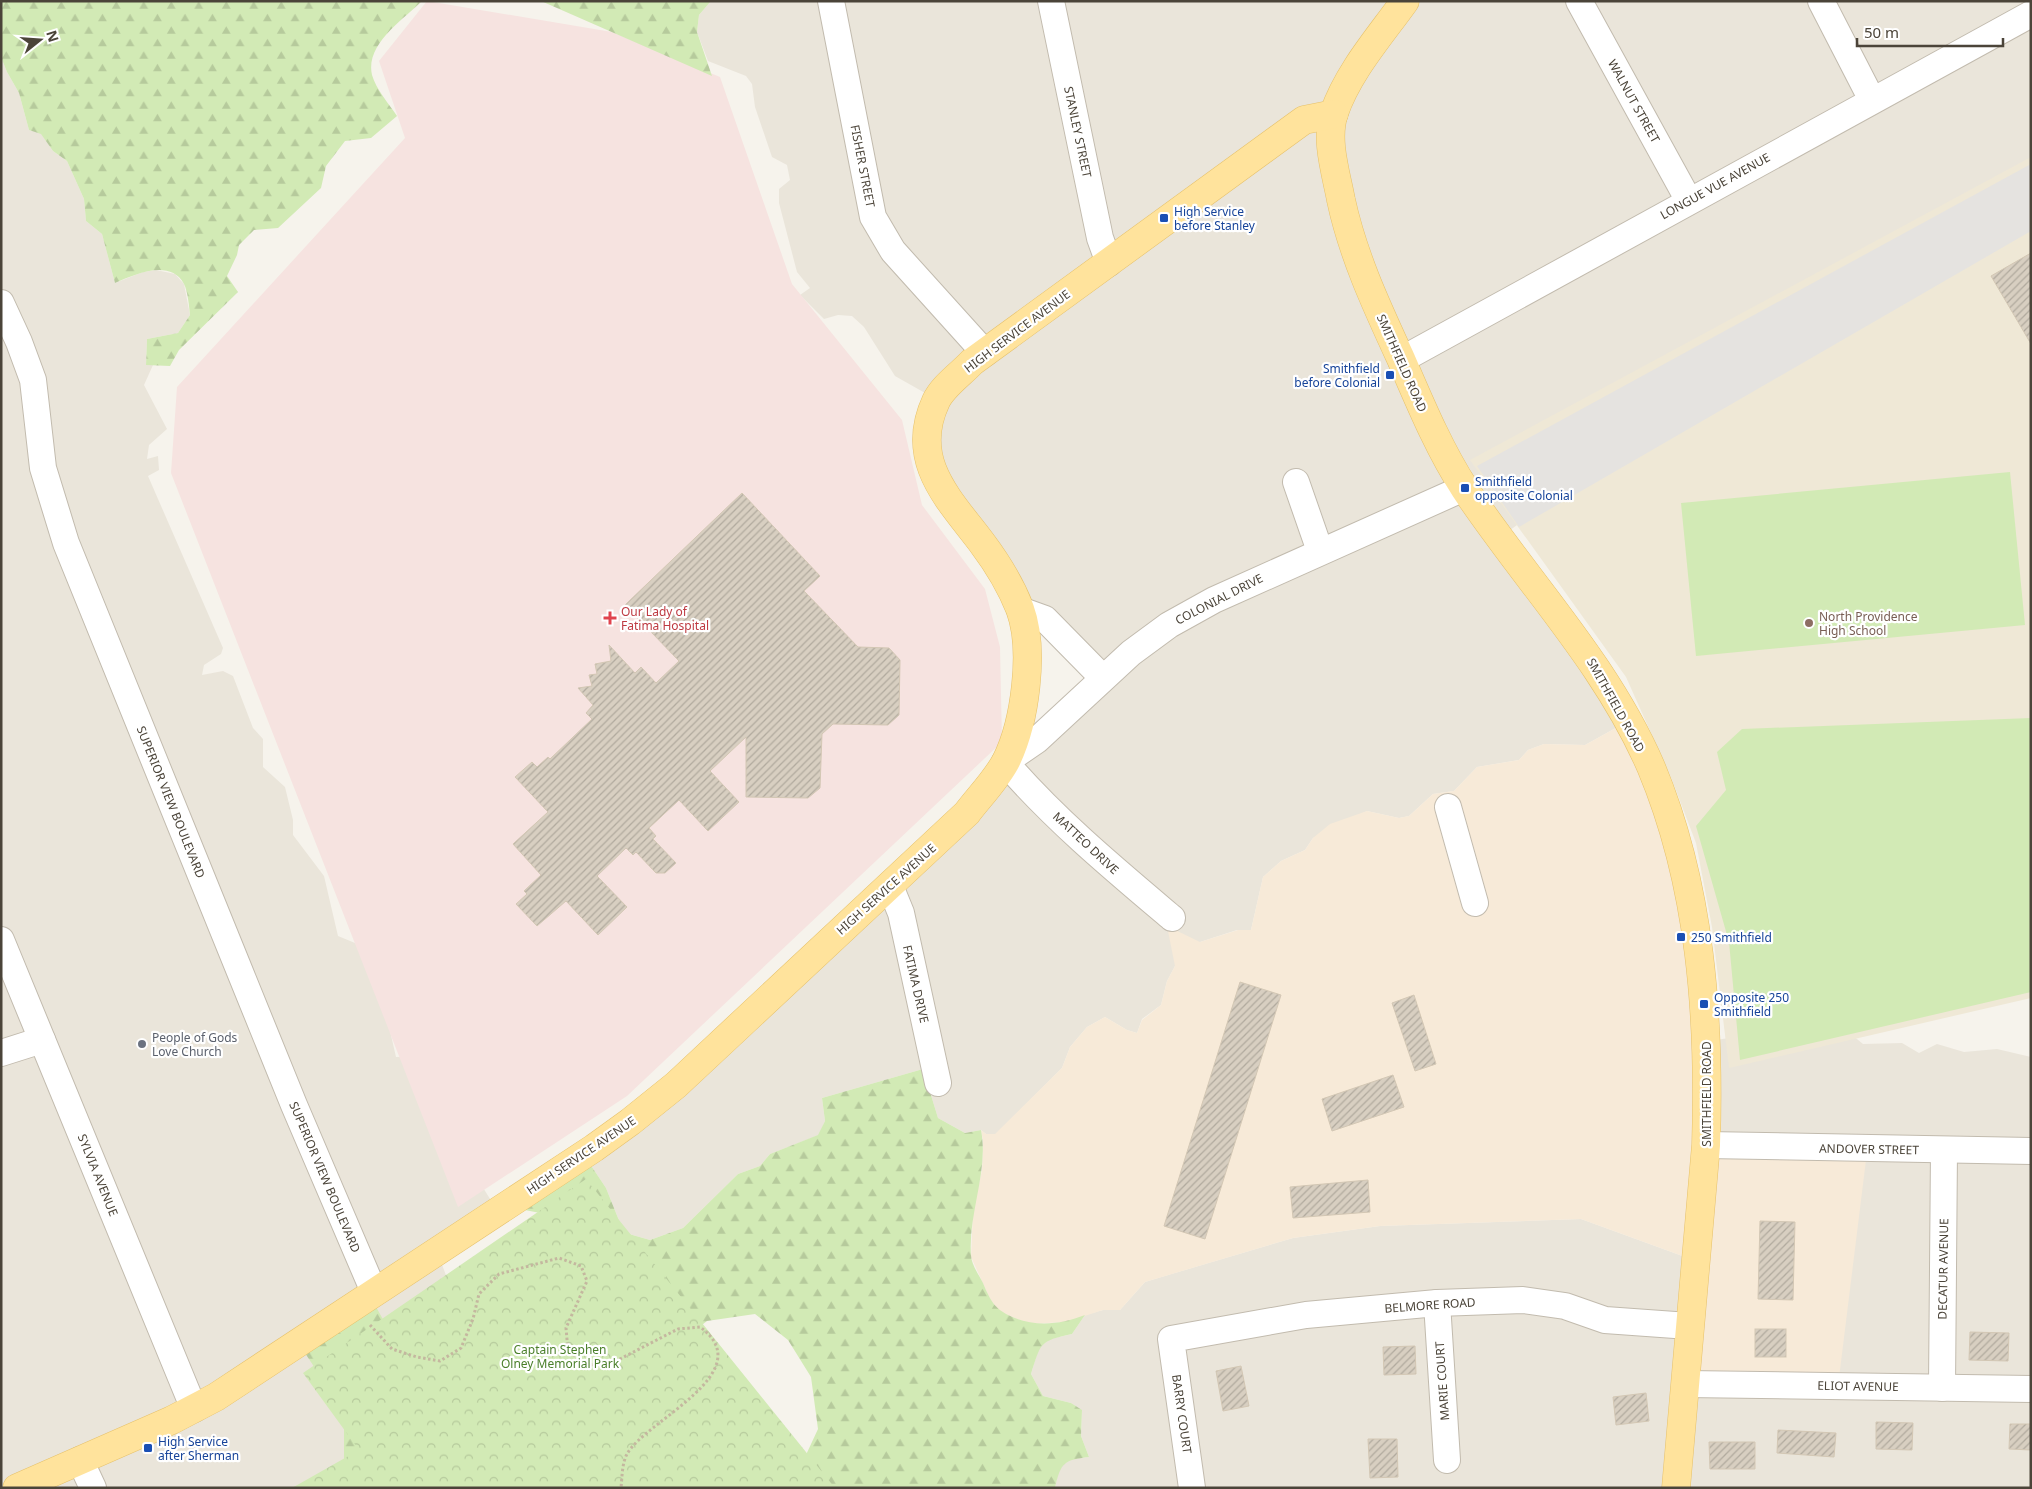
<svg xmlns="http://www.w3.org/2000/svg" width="2032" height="1489" font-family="'Noto Sans',sans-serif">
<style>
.residential{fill:#eae5da}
.commercial{fill:#f7ead8}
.education{fill:#efe8d6}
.medical{fill:#f6e3e0}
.green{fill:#d2eab5}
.forest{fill:url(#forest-firs)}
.park{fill:url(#park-crowns)}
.parking{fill:#e5e3e0}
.building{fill:url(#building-hatch);stroke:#d3c7b4}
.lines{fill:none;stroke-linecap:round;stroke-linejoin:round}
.minor-casing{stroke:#c2bbae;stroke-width:28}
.major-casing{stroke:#e6c16a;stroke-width:29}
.path{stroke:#c4b79f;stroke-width:3;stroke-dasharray:2.5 2.5;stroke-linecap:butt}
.minor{stroke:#fff;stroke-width:26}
.major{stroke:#ffe39c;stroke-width:28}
.transit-dot{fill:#1a4fb4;stroke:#fff;stroke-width:2}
.health-dot{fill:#e0444e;stroke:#fff;stroke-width:2}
.education-dot{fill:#8d6e63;stroke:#fff;stroke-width:2}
.worship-dot{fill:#6b7280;stroke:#fff;stroke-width:2}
.labels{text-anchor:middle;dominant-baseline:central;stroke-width:4.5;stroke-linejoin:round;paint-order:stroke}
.street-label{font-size:12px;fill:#4b4439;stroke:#fff}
.transit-label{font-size:12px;fill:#164399;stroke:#fff;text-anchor:start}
.health-label{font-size:12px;fill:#be3a42;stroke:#fff;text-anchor:start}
.education-label{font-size:12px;fill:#785e54;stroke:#fff;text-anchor:start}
.worship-label{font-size:12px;fill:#5b616d;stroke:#fff;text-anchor:start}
.park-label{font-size:12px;fill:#4a7f2a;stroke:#fff}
</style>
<defs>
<pattern id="forest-firs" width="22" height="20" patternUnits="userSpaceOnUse" patternTransform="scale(1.25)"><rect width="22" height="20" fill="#d2eab5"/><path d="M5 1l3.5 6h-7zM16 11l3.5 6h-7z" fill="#b6ca9c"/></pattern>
<pattern id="park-crowns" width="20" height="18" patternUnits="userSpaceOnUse" patternTransform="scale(1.25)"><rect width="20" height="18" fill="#d2eab5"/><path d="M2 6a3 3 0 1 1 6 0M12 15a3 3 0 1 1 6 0" fill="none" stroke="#b6ca9c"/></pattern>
<pattern id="building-hatch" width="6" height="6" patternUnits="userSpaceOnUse" patternTransform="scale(1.25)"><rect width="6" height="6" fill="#d8cfc1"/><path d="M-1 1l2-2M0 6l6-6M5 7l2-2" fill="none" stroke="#b1aa9e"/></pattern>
</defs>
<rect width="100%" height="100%" fill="#f6f3ec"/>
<g class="residential">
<path d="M 711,1 L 2031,1 L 2031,175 L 1695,396 L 1502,536 L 1623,724 L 1585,745 L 1544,744 L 1528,750 L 1519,760 L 1477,767 L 1454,791 L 1433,794 L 1409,816 L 1399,818 L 1367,811 L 1313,838 L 1305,850 L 1281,861 L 1263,877 L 1251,930 L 1237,930 L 1200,942 L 1175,966 L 1167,981 L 1161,1005 L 1142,1019 L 1137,1033 L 1127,1030 L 1105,1017 L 1087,1027 L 1070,1047 L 1062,1068 L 995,1135 L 986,1134 L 981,1130 L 965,1133 L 938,1118 L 923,1069 L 822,1098 L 825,1121 L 819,1135 L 770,1154 L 760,1166 L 738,1174 L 683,1228 L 650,1240 L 629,1234 L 620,1223 L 606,1188 L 584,1155 L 1094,685 L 1016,597 L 930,462 L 941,402 L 895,376 L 864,327 L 852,316 L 838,315 L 824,319 L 800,295 L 810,288 L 797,272 L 779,203 L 779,189 L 790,180 L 787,165 L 772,157 L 755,107 L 752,84 L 746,76 L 708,61 L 697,32 L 699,15 Z"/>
<path d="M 1,57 L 7,72 L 19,93 L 29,130 L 41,133 L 53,151 L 67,161 L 84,199 L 86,221 L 102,234 L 115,283 L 143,272 L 156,270 L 175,274 L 184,284 L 190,315 L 178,333 L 147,339 L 146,365 L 153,365 L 144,385 L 167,429 L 149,445 L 147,459 L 158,456 L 159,470 L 148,476 L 223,648 L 221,654 L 204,665 L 202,675 L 223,671 L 233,676 L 253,728 L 263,739 L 263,767 L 285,787 L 293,820 L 293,835 L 324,876 L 338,936 L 355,943 L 375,944 L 385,1009 L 396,1057 L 424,1056 L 465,1159 L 497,1210 L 437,1251 L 447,1278 L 340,1406 L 344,1428 L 344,1462 L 331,1474 L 290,1488 L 1,1488 Z"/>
<path d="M 1846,1030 L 1863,1044 L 1902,1043 L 1919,1053 L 1937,1044 L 1964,1052 L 1997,1049 L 2031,1057 L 2031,1488 L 1055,1488 L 1059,1468 L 1070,1459 L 1089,1457 L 1081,1436 L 1082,1411 L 1071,1403 L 1043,1396 L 1031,1374 L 1039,1347 L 1050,1339 L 1072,1334 L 1085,1315 L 1103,1310 L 1120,1310 L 1145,1282 L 1168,1275 L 1293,1238 L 1380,1226 L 1581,1219 L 1688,1258 L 1707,1145 L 1704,1042 L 1766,1032 Z"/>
</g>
<path class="commercial" d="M 1623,724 L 1681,879 L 1703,1139 L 1867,1152 L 1838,1386 L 1691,1385 L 1688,1258 L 1581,1219 L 1380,1226 L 1293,1238 L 1145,1282 L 1120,1310 L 1103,1310 L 1066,1322 L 1030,1324 L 1000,1312 L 990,1299 L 971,1257 L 973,1211 L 982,1170 L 983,1141 L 981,1130 L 986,1134 L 995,1134 L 1062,1068 L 1070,1047 L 1087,1027 L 1105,1017 L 1127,1030 L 1137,1033 L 1142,1020 L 1161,1005 L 1167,981 L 1175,966 L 1167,926 L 1200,942 L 1238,930 L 1251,930 L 1263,877 L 1281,861 L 1305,850 L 1313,838 L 1330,824 L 1367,811 L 1399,818 L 1409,816 L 1433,794 L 1454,791 L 1477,767 L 1519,760 L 1528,750 L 1544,744 L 1585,745 Z"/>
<path class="education" d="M 2031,157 L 2031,998 L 1729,1068 L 1712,927 L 1696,843 L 1672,780 L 1626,677 L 1470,460 Z"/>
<path class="medical" d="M 427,1 L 612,32 L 720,77 L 792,284 L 902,420 L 922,505 L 985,589 L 1000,647 L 1002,742 L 627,1096 L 458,1207 L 171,473 L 177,387 L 405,138 L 379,61 Z"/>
<g class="green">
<path d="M 2010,472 L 2025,625 L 1696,656 L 1681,503 Z"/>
<path d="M 2031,718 L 2031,992 L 1740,1060 L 1729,942 L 1696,826 L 1726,790 L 1717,752 L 1742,729 Z"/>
</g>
<g class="forest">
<path d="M 1,1 L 422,1 C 403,20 365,44 372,75 C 376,89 389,104 397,116 L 371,138 L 345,141 L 326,166 L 321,188 L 278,228 L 254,230 L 239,245 L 237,255 L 227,276 L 238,292 L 179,350 L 170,366 L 146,365 L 147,339 L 178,333 L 190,315 C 189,306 188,292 184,284 C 170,258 134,275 115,283 L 102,234 L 86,221 L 84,199 L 67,161 L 53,151 L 41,134 L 29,130 L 19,93 L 7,72 L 1,57 Z"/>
<path d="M 541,1 L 711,1 L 699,15 L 697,32 L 712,76 Z"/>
<path d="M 923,1069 L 938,1118 L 965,1133 L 981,1130 C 989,1171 968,1213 971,1255 C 971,1264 979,1275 983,1283 C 991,1302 995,1310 1015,1318 C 1038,1327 1062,1324 1085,1315 L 1072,1334 C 1039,1341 1041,1343 1031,1374 L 1043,1396 L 1071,1403 L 1082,1410 L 1081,1436 L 1089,1457 C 1064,1460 1061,1462 1055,1488 L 772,1488 L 805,1457 L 818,1429 L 811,1377 L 788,1340 L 755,1314 L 707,1321 L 660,1358 L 656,1488 L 290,1488 L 331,1474 L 344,1462 L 344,1428 L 340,1406 L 299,1344 L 369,1294 L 391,1334 L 566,1218 L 504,1206 L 584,1155 L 606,1188 L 620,1223 L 629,1234 L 650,1240 L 683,1228 L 738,1174 L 760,1166 L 770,1154 L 818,1135 L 825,1121 L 822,1098 Z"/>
</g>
<path class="park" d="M 586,1179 L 835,1488 L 292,1488 L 359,1450 L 303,1373 Z"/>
<path class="parking" d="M 2031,164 L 2031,231 L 1519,527 L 1477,466 Z"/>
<g class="building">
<path d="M 2031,253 L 2031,344 L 1991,276 Z"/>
<path d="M 742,493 L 820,576 L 804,591 L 858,647 L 889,648 L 900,660 L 899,715 L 888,725 L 833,724 L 822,734 L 820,788 L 808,798 L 746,797 L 746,737 L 710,771 L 739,802 L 708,831 L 679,800 L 649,828 L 656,836 L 653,839 L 676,863 L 665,873 L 656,873 L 636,852 L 633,855 L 626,848 L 597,876 L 627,907 L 598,935 L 566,901 L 537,926 L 516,904 L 527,894 L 524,891 L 541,875 L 513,844 L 548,812 L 515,777 L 532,762 L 537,767 L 548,757 L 550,759 L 592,719 L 586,713 L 593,705 L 578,688 L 592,686 L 589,675 L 597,674 L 595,664 L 611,661 L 609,645 L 635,673 L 641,667 L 656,683 L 679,661 L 625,605 Z"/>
<path d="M 1240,982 L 1281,995 L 1205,1239 L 1164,1226 Z"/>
<path d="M 1414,995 L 1436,1064 L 1415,1071 L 1392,1003 Z"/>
<path d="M 1393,1075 L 1404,1107 L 1332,1131 L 1322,1099 Z"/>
<path d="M 1368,1180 L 1370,1212 L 1293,1218 L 1290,1187 Z"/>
<path d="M 1760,1221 L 1795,1222 L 1793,1300 L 1758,1299 Z"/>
<rect x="1755" y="1329" width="31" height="28"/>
<path d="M 1970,1332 L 2009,1333 L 2008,1361 L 1969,1360 Z"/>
<path d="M 1415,1346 L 1416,1374 L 1384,1375 L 1383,1347 Z"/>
<path d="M 1241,1366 L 1249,1406 L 1223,1411 L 1216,1371 Z"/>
<path d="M 1646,1393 L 1649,1421 L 1616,1425 L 1613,1397 Z"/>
<path d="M 1876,1422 L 1913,1423 L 1912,1450 L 1876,1449 Z"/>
<path d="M 2010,1424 L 2031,1424 L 2031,1450 L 2009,1449 Z"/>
<path d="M 1778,1430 L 1836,1433 L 1834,1457 L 1777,1453 Z"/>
<path d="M 1368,1439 L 1397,1439 L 1398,1477 L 1370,1478 Z"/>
<path d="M 1709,1442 L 1755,1442 L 1755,1469 L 1710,1469 Z"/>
</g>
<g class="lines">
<defs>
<g id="minor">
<path d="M 831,1 L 873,217 L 893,251 L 985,353"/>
<path d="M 1051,1 L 1100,238 L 1109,263"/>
<path d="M 1579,1 L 1689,201"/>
<path d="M 1821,1 L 1872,100"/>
<path d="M 1,303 L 19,342 L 33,380 L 43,468 L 66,543 L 294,1105 L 374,1292"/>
<path d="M 1401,360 L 2031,14"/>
<path d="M 1296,482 L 1320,551"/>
<path d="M 1020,610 L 1045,619 L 1103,678"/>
<path d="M 1448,807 L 1475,903"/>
<path d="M 890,886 L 901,913 L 938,1083"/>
<path d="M 1172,918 C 1114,869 1055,820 1005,762 L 1037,740 L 1131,653 L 1169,625 L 1214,600 L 1464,488"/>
<path d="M 1,940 L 194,1409"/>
<path d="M 1,1053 L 42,1040"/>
<path d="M 1706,1145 L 2031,1151"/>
<path d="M 1437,1303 L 1447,1460"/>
<path d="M 1686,1384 L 2031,1389"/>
<path d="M 1942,1388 L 1944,1150"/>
<path d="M 80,1460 L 93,1488"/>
<path d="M 1192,1488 L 1171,1339 L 1306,1315 L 1437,1303 L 1523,1300 L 1565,1306 L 1605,1320 L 1689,1326"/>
</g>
<g id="major">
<path d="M 1405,1 C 1380,36 1348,72 1334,113 C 1325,140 1336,173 1341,200 C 1353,256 1377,307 1401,359 C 1420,403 1439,449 1465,489 C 1527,582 1606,663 1651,767 C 1701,886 1710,1018 1706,1145 L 1676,1488"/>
<path d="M 17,1488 L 172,1420 L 216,1397 L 594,1148 L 630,1122 L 676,1085 L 967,813 C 979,797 996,780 1006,761 C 1025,723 1035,650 1020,609 C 1011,586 997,563 982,543 C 949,499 908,461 936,401 C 943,386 961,374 972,362 L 1271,144 L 1304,120 L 1334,114"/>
</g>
</defs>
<use href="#minor" class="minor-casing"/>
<use href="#major" class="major-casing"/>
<path class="path" d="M 370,1325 L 392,1349 L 417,1357 L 440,1361 L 461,1348 L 473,1319 L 479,1294 L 499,1274 L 559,1258 L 581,1266 L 587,1281 L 566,1328 L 568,1351 L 589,1365 L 618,1360 L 678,1329 L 700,1327 C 762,1372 645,1421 627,1454 C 622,1463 622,1478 621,1488"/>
<use href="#minor" class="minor"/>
<use href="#major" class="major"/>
</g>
<g class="transit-dot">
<rect x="1159" y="213" width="10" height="10" rx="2.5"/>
<rect x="1385" y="370" width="10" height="10" rx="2.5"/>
<rect x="1460" y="483" width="10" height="10" rx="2.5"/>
<rect x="1676" y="932" width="10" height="10" rx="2.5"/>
<rect x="1699" y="999" width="10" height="10" rx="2.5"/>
<rect x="143" y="1443" width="10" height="10" rx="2.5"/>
</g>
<path class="health-dot" d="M607.5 610.5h5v5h5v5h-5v5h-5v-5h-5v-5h5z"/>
<circle class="education-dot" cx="1809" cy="623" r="5"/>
<circle class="worship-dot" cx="142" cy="1044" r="5"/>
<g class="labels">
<g class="street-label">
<text transform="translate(1634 101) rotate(61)">WALNUT STREET</text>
<text transform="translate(1078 132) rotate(78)">STANLEY STREET</text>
<text transform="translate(863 166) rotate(79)">FISHER STREET</text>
<text transform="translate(1715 186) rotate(-29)">LONGUE VUE AVENUE</text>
<text transform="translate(1017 331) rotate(-37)">HIGH SERVICE AVENUE</text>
<text transform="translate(1402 363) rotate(66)">SMITHFIELD ROAD</text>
<text transform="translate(1219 599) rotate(-27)">COLONIAL DRIVE</text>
<text transform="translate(1616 705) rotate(61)">SMITHFIELD ROAD</text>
<text transform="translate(171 802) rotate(68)">SUPERIOR VIEW BOULEVARD</text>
<text transform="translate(1086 843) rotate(43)">MATTEO DRIVE</text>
<text transform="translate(886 889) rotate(-42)">HIGH SERVICE AVENUE</text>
<text transform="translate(916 984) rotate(77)">FATIMA DRIVE</text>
<text transform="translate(1706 1094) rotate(-90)">SMITHFIELD ROAD</text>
<text transform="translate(1869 1149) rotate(1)">ANDOVER STREET</text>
<text transform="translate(581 1155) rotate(-34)">HIGH SERVICE AVENUE</text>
<text transform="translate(98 1175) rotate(68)">SYLVIA AVENUE</text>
<text transform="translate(325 1177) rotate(67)">SUPERIOR VIEW BOULEVARD</text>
<text transform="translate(1943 1269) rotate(-89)">DECATUR AVENUE</text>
<text transform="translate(1430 1305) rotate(-4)">BELMORE ROAD</text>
<text transform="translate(1442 1381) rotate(-94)">MARIE COURT</text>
<text transform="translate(1858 1386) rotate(1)">ELIOT AVENUE</text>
<text transform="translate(1182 1414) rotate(82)">BARRY COURT</text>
</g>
<g class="transit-label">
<text x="1174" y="211">High Service<tspan x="1174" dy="14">before Stanley</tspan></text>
<text x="1380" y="368" text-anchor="end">Smithfield<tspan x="1380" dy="14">before Colonial</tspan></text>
<text x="1475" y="481">Smithfield<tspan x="1475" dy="14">opposite Colonial</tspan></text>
<text x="1691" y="937">250 Smithfield</text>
<text x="1714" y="997">Opposite 250<tspan x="1714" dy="14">Smithfield</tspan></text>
<text x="158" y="1441">High Service<tspan x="158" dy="14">after Sherman</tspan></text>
</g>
<g class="health-label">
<text x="621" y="611">Our Lady of<tspan x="621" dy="14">Fatima Hospital</tspan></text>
</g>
<g class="education-label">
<text x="1819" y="616">North Providence<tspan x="1819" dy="14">High School</tspan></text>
</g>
<g class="worship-label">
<text x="152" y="1037">People of Gods<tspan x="152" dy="14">Love Church</tspan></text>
</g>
<g class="park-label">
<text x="560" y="1349">Captain Stephen<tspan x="560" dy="14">Olney Memorial Park</tspan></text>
</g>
</g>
<rect width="2032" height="1489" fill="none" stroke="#4b4439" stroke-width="5"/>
<g transform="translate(40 40) rotate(73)" stroke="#ffffff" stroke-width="4" paint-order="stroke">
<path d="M0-4L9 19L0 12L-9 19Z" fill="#4b4439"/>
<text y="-8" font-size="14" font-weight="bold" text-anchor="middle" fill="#4b4439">N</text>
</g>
<path d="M1857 38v8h146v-8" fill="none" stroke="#4b4439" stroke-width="2.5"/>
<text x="1864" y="38" font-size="15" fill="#4b4439" stroke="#ffffff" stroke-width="4" paint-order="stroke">50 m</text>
</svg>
